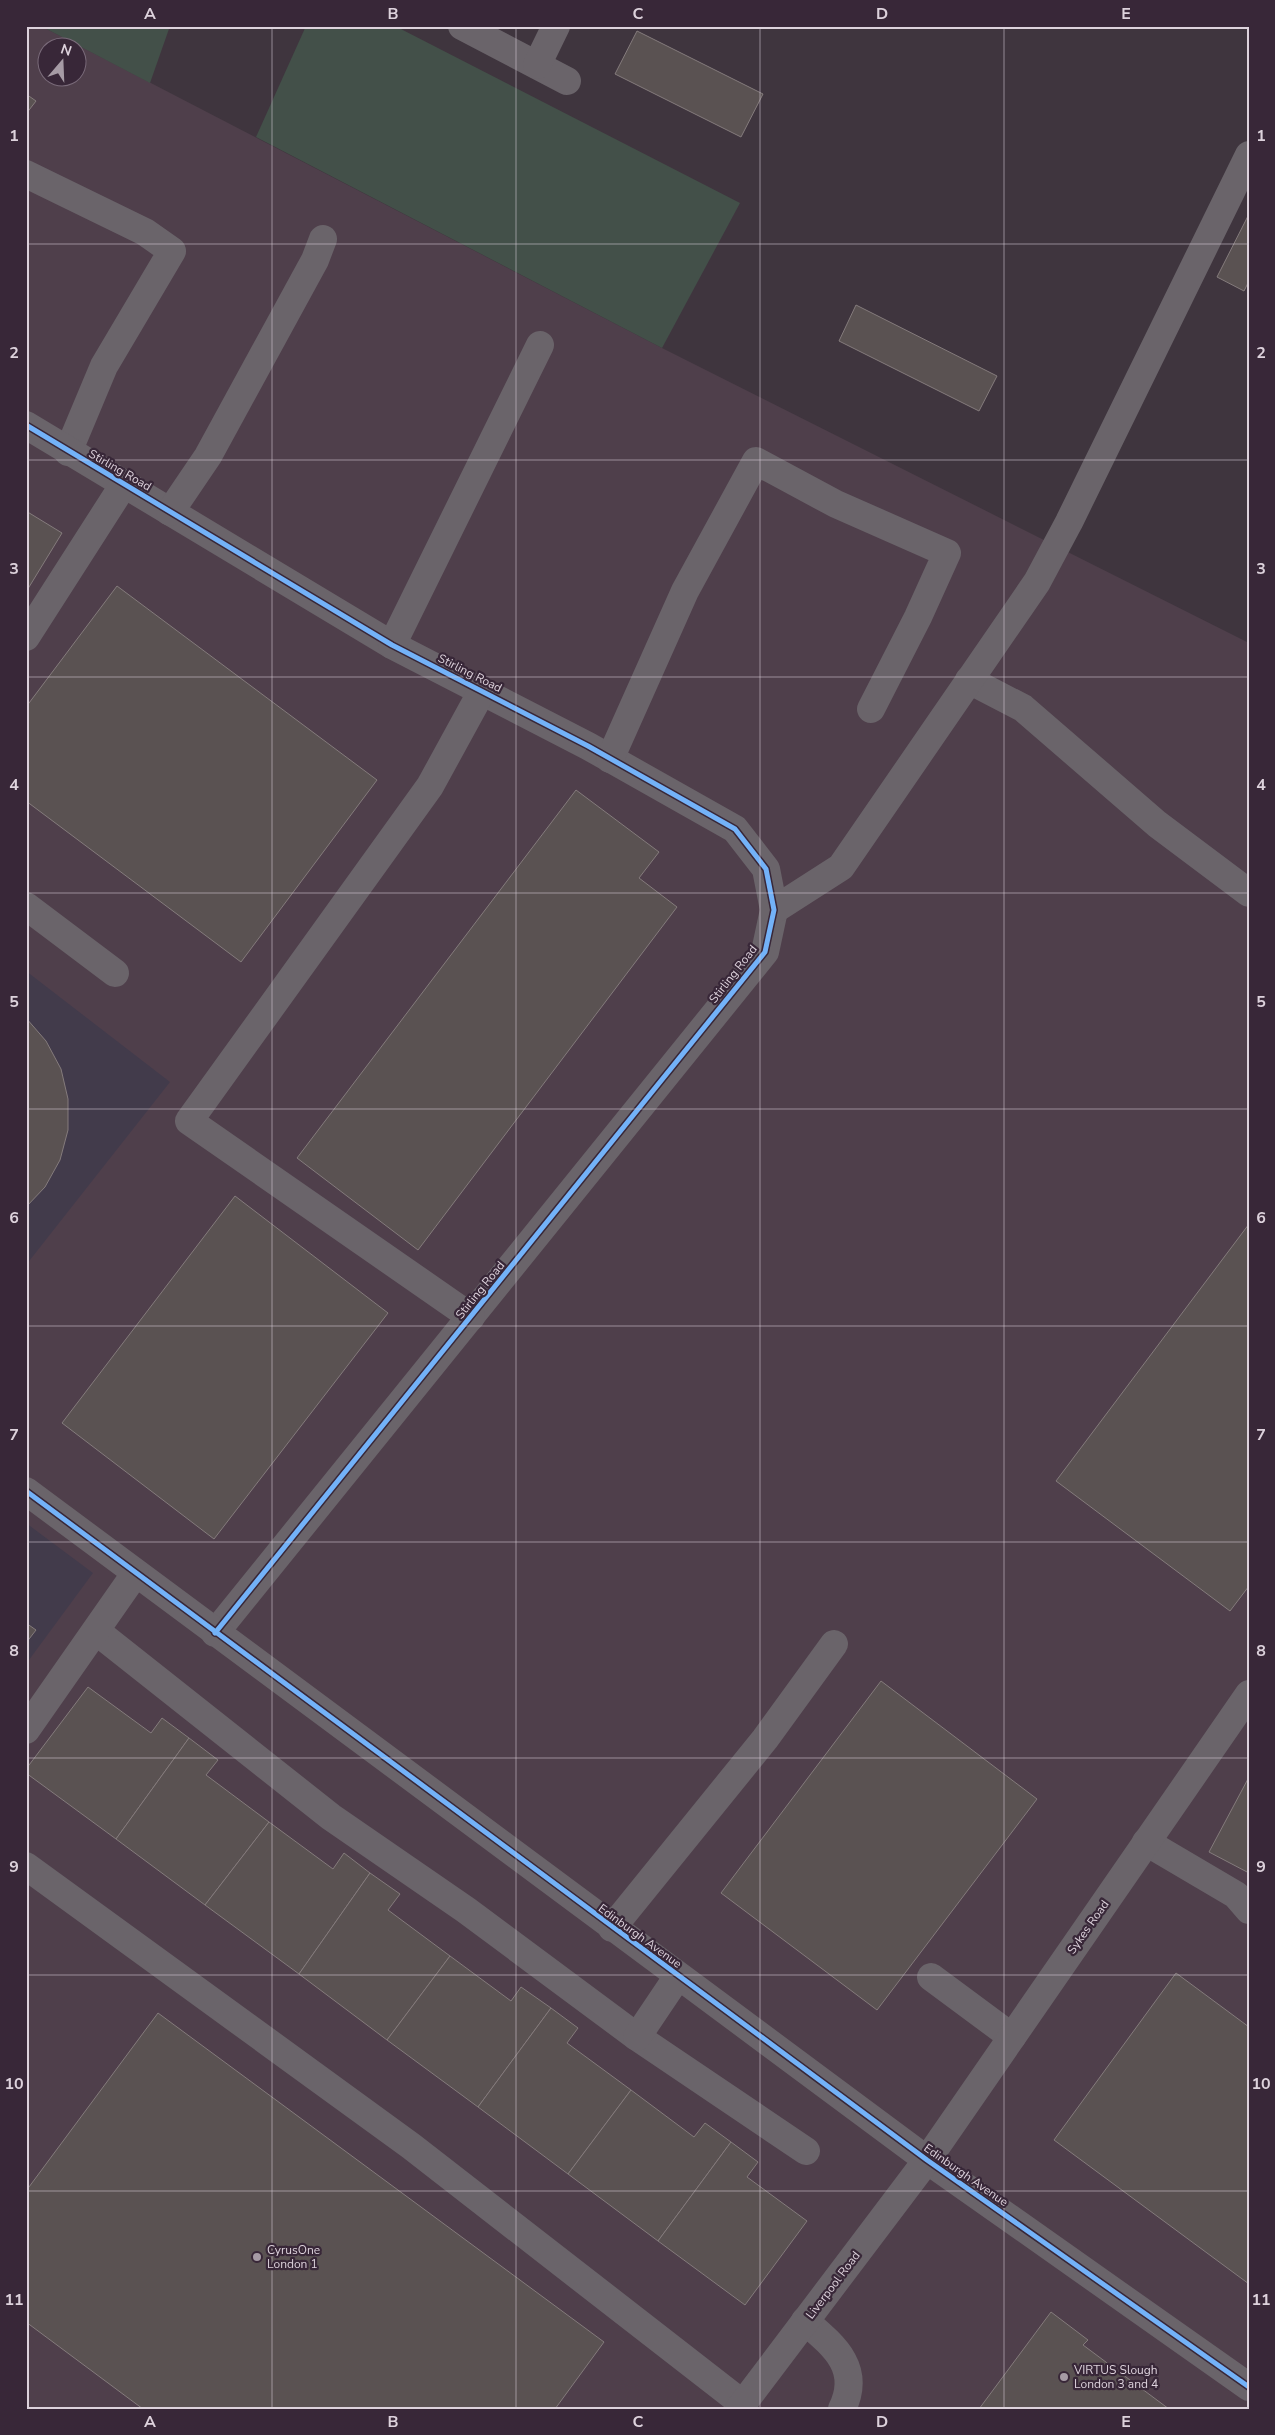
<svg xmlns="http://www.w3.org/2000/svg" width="1275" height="2435" font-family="'Nunito Sans',sans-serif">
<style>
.commercial{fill:#4f3f4b;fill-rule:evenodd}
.industrial{fill:#423b4b}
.green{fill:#435049}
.building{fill:#5a5252;stroke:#847b7c}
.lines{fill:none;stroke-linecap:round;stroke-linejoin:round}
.minor{stroke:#6a646a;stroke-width:28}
.cycleway-casing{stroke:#382738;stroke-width:8}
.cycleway{stroke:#73b2f8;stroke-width:5}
.grid{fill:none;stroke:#ddd2dc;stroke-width:1;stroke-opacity:0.55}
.poi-dot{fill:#a69ba5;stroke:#382738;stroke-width:2}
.labels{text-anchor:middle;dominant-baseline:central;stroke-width:4.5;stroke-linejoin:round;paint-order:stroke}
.street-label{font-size:12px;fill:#ddd2dc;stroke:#382738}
.poi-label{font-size:12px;fill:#ddd2dc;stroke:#382738;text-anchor:start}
.neatline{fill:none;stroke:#ddd2dc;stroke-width:2}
.grid-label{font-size:16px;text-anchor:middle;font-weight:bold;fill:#ddd2dc}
</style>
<rect width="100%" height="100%" fill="#3f353e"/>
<path class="commercial" d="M 26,26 L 41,26 L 662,348 L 1249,643 L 1249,2409 L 26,2409 ZM 48,48 L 78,48 L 78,78 L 48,78 Z"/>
<g class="industrial">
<path d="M 26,971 L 170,1082 L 26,1265 Z"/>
<path d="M 26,1523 L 93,1573 L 26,1664 Z"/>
</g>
<g class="green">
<path d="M 41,26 L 170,26 L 150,83 Z"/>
<path d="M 306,26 L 395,26 L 740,203 L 662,348 L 256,137 Z"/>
</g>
<g class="building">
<path d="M 637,31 L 763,94 L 741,137 L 615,74 Z"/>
<path d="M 26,94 L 36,101 L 26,114 Z"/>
<path d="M 1249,214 L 1249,281 L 1244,291 L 1217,277 Z"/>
<path d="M 856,305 L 997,376 L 979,411 L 839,341 Z"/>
<path d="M 26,511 L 62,533 L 26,592 Z"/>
<path d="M 117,586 L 377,780 L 241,962 L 26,801 L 26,707 Z"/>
<path d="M 576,790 L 659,852 L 639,878 L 677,907 L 418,1250 L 297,1158 Z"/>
<path d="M 26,1018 L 46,1041 L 61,1069 L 68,1099 L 68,1130 L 60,1160 L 45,1187 L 26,1207 Z"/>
<path d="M 235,1196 L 388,1313 L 214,1539 L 62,1423 Z"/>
<path d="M 1249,1224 L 1249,1586 L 1230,1611 L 1056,1481 Z"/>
<path d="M 26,1623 L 36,1630 L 26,1643 Z"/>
<path d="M 881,1681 L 1037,1799 L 877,2010 L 721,1893 Z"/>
<path d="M 88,1687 L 151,1733 L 162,1718 L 189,1738 L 116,1839 L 26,1773 L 26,1769 Z"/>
<path d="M 189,1738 L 218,1760 L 206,1775 L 269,1822 L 205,1905 L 116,1839 Z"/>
<path d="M 1249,1777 L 1249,1873 L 1209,1852 Z"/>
<path d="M 269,1822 L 333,1869 L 344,1853 L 370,1873 L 299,1974 L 205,1905 Z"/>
<path d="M 370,1873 L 400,1894 L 388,1910 L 450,1956 L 387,2040 L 299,1974 Z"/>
<path d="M 450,1956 L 511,2001 L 521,1987 L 551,2008 L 478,2107 L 387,2040 Z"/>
<path d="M 1176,1973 L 1249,2027 L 1249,2284 L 1054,2140 Z"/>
<path d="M 551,2008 L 578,2028 L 567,2043 L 631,2090 L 568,2174 L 478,2107 Z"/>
<path d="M 158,2013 L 604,2342 L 555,2409 L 143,2409 L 26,2322 L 26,2191 Z"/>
<path d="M 631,2090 L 694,2137 L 705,2123 L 731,2142 L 658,2241 L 568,2174 Z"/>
<path d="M 731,2142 L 758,2162 L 747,2177 L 807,2221 L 745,2305 L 658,2241 Z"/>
<path d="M 1051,2312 L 1088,2340 L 1083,2345 L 1169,2409 L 979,2409 Z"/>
</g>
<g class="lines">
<g class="minor">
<path d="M 462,26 L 567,81"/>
<path d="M 537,65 L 556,26"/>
<path d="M 26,174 L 145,232 L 172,251 L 104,366 L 68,452"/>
<path d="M 26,425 L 392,645 L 588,746 L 735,829 L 766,869 L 774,910 L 765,952 L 215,1633"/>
<path d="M 170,512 L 208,456 L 315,260 L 323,239"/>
<path d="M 26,637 L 124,484"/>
<path d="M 392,645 L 540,345"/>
<path d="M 969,680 L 1023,708 L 1157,824 L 1249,893"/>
<path d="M 610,759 L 685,591 L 756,461 L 836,504 L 947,553 L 918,617 L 871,709"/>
<path d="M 26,906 L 115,973"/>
<path d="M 774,910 L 841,867 L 1037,582 L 1069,522 L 1249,155"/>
<path d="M 471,1317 L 189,1121 L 430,786 L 482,691"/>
<path d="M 26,1491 L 927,2160 L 1249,2387"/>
<path d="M 96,1631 L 331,1817 L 466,1910 L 637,2037 L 806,2151"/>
<path d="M 26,1730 L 135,1574"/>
<path d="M 1146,1842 L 1236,1895 L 1249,1910"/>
<path d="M 26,1866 L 411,2146 L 743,2404"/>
<path d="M 612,1928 L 765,1739 L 834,1644"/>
<path d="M 931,1977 L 1012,2037"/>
<path d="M 637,2037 L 678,1976"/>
<path d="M 805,2321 C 834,2346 862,2368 842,2409"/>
<path d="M 739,2409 L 927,2160 L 1249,1694"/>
</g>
<defs>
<g id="cycleway">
<path d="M 26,425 L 392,645 L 588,746 L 735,829 L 766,869 L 774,910 L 765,952 L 215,1633"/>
<path d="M 26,1491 L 927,2160 L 1249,2387"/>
</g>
</defs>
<use href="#cycleway" class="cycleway-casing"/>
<use href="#cycleway" class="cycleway"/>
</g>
<path class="grid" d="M 272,26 L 272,2409M 516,26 L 516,2409M 760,26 L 760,2409M 1004,26 L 1004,2409M 26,244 L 1249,244M 26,460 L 1249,460M 26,677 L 1249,677M 26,893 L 1249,893M 26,1109 L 1249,1109M 26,1326 L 1249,1326M 26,1542 L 1249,1542M 26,1758 L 1249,1758M 26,1975 L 1249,1975M 26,2191 L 1249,2191"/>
<g class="poi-dot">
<circle cx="257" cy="2257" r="5"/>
<circle cx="1064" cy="2377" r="5"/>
</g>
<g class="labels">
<g class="street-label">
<text transform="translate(120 470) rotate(30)">Stirling Road</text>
<text transform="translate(470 673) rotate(27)">Stirling Road</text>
<text transform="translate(733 974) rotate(-52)">Stirling Road</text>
<text transform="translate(480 1290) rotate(-51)">Stirling Road</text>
<text transform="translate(1088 1927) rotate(-55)">Sykes Road</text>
<text transform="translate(640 1936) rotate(36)">Edinburgh Avenue</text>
<text transform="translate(966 2175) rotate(35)">Edinburgh Avenue</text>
<text transform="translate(833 2285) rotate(-53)">Liverpool Road</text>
</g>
<g class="poi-label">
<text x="267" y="2250">CyrusOne<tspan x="267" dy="14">London 1</tspan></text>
<text x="1074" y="2370">VIRTUS Slough<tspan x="1074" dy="14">London 3 and 4</tspan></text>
</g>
</g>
<rect width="1275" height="2435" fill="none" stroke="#382738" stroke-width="55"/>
<g transform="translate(62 62) rotate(19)"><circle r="24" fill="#382738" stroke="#7a6b7a"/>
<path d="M0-4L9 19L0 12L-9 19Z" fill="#a69ba5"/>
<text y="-8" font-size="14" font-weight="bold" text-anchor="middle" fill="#ddd2dc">N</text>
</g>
<rect x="28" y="28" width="1220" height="2380" class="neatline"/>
<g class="grid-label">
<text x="150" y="19">A</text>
<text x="393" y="19">B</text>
<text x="638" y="19">C</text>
<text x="882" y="19">D</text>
<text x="1126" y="19">E</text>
<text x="14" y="141">1</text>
<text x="1261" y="141">1</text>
<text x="14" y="358">2</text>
<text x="1261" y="358">2</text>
<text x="14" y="574">3</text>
<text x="1261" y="574">3</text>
<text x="14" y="790">4</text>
<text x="1261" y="790">4</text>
<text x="14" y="1007">5</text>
<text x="1261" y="1007">5</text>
<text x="14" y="1223">6</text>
<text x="1261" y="1223">6</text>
<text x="14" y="1440">7</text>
<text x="1261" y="1440">7</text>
<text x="14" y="1656">8</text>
<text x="1261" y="1656">8</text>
<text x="14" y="1872">9</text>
<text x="1261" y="1872">9</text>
<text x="14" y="2089">10</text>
<text x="1261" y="2089">10</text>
<text x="14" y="2305">11</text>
<text x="1261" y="2305">11</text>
<text x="150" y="2427">A</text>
<text x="393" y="2427">B</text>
<text x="638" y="2427">C</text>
<text x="882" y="2427">D</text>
<text x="1126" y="2427">E</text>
</g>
</svg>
